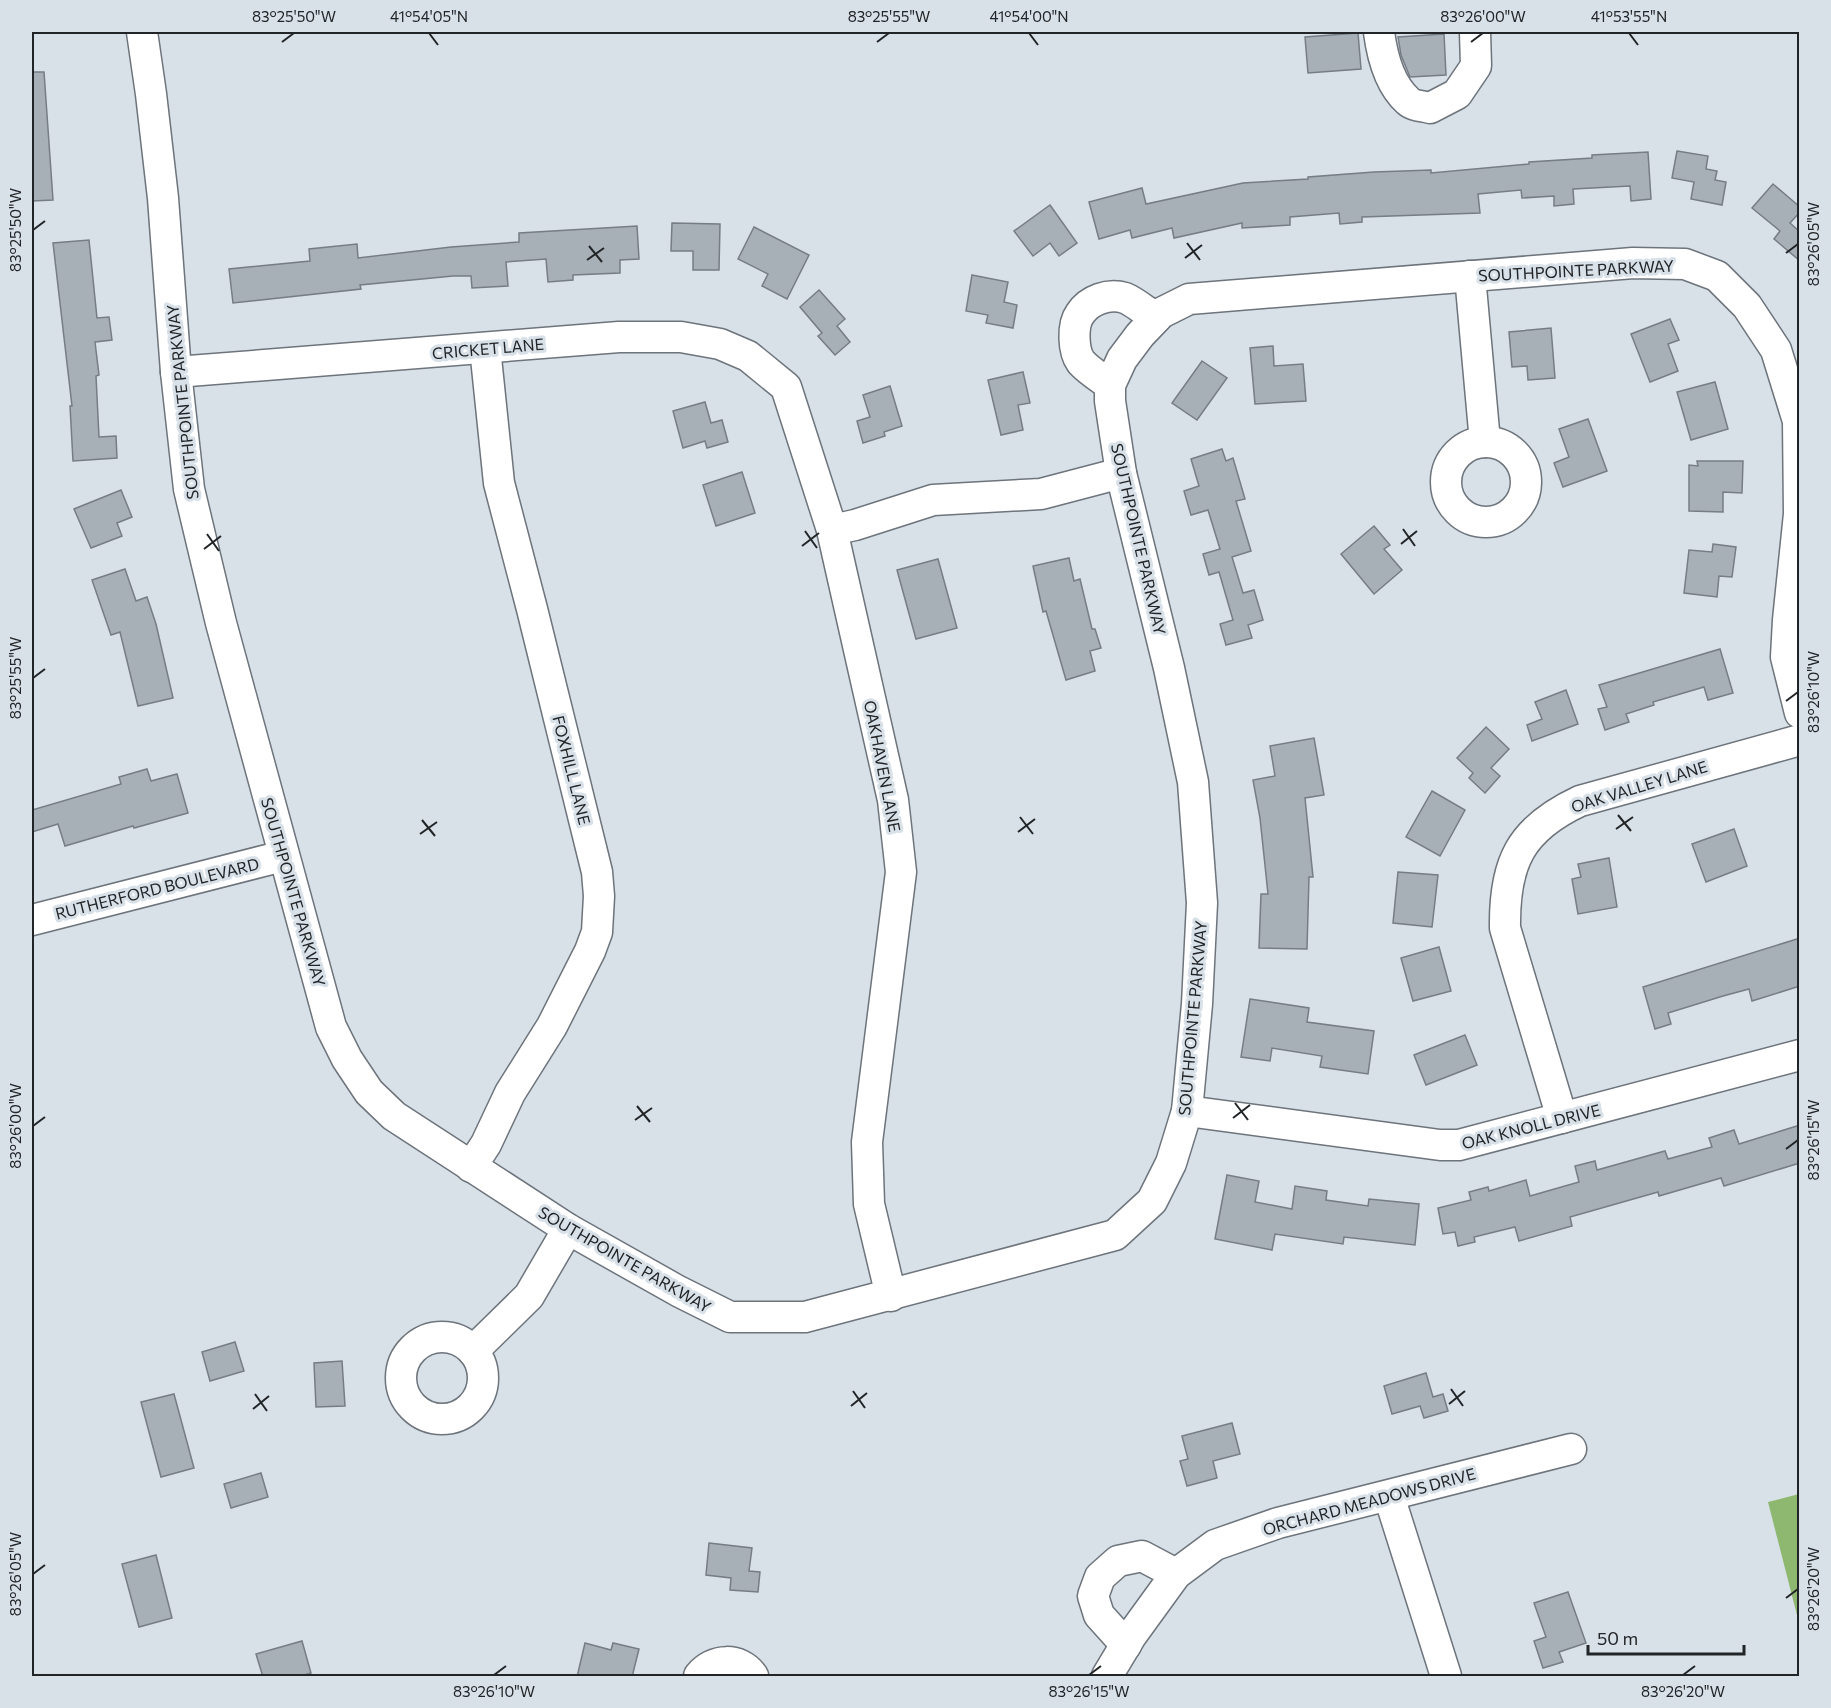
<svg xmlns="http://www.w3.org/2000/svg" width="1831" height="1708" font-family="Commissioner,sans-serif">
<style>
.forest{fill:#8eb870}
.building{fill:#a8b0b7;stroke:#767d84;stroke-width:1.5}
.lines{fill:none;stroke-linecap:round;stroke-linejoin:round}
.minor-casing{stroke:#6d747b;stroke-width:33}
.minor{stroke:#fff;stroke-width:30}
.ticks{fill:none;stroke:#222527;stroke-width:2}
.labels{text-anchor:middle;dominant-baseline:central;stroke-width:6;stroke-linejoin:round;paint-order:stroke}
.street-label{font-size:16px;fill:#222527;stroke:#d8e0e8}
.neatline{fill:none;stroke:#222527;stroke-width:2}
.ticks-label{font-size:15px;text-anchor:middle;fill:#222527}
</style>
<rect width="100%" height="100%" fill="#d8e0e8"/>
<path class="forest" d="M 1799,1494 L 1800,1494 L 1799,1623 L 1768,1502 Z"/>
<g class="building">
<path d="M 1358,33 L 1361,69 L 1308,73 L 1305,37 Z"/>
<path d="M 1444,34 L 1446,75 L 1410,77 L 1401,55 L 1398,37 Z"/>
<path d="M 32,72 L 44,72 L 53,200 L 32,201 Z"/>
<path d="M 1677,151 L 1708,156 L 1706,169 L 1717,171 L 1715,180 L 1726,182 L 1722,205 L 1691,199 L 1694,182 L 1672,178 Z"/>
<path d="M 1648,152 L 1651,199 L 1631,201 L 1630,186 L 1573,189 L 1574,204 L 1554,206 L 1554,196 L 1522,198 L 1521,190 L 1478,194 L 1480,213 L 1362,217 L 1362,222 L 1340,224 L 1339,213 L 1290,217 L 1290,225 L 1242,228 L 1242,223 L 1174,238 L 1172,228 L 1132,238 L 1130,230 L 1099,239 L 1089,202 L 1142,188 L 1146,204 L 1243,183 L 1308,179 L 1308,177 L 1374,172 L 1431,170 L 1431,173 L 1529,164 L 1529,162 L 1592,158 L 1592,155 Z"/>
<path d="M 1773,184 L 1800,207 L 1800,212 L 1790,223 L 1800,232 L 1800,261 L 1774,239 L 1780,231 L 1752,208 Z"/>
<path d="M 1050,205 L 1077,243 L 1059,256 L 1050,243 L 1033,256 L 1014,231 Z"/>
<path d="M 672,223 L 720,224 L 719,270 L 693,270 L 693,251 L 671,251 Z"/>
<path d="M 637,226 L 639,259 L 620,260 L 620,273 L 573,275 L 573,280 L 548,282 L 546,259 L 506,262 L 508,286 L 472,288 L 471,276 L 453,276 L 360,285 L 361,289 L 233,303 L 229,269 L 310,261 L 309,249 L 357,244 L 358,258 L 451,247 L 519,242 L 519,233 Z"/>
<path d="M 754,227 L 809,255 L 787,299 L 762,286 L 768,274 L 738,259 Z"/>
<path d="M 89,240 L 97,318 L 109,317 L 112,340 L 95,342 L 99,375 L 96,376 L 99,437 L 116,436 L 117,458 L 73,461 L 70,406 L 72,406 L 53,243 Z"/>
<path d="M 972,275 L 1008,282 L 1004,302 L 1017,305 L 1013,328 L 986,323 L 988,315 L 966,311 Z"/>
<path d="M 819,290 L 845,319 L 837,326 L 850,342 L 835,355 L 818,336 L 822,333 L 800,307 Z"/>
<path d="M 1670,319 L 1679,340 L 1668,344 L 1678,371 L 1650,382 L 1631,334 Z"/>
<path d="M 1551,328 L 1555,378 L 1528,380 L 1527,366 L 1512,367 L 1509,332 Z"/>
<path d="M 1273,346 L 1274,366 L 1303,364 L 1306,401 L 1255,404 L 1250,348 Z"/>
<path d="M 1202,361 L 1227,378 L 1197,420 L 1172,403 Z"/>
<path d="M 1023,372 L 1030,403 L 1018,405 L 1023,430 L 1001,435 L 988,380 Z"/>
<path d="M 1715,382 L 1728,429 L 1691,440 L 1677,392 Z"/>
<path d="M 890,386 L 902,426 L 884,432 L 885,436 L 863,443 L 857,421 L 870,417 L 863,395 Z"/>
<path d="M 705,402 L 711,423 L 722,420 L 728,442 L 707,448 L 705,441 L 683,448 L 673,411 Z"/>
<path d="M 1588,419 L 1607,471 L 1563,487 L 1554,463 L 1569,457 L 1559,429 Z"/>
<path d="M 1222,449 L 1226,461 L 1233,458 L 1245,499 L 1236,501 L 1251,551 L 1232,557 L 1243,593 L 1254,590 L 1263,620 L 1248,625 L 1252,638 L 1226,645 L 1220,624 L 1233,620 L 1219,572 L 1209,575 L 1203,554 L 1220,549 L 1208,510 L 1191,515 L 1184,491 L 1199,486 L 1191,459 Z"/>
<path d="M 1697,461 L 1743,461 L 1742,493 L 1723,492 L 1723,512 L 1689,511 L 1689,465 L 1698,466 Z"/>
<path d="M 742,472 L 755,513 L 716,526 L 703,485 Z"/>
<path d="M 121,490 L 132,517 L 117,523 L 122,536 L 91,548 L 74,509 Z"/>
<path d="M 1374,526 L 1390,545 L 1384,549 L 1402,570 L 1374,594 L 1341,554 Z"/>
<path d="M 1713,544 L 1736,547 L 1732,577 L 1719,576 L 1717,597 L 1684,593 L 1689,550 L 1712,552 Z"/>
<path d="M 1069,558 L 1074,581 L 1080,579 L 1092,629 L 1095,629 L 1101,648 L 1090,651 L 1095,671 L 1066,680 L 1046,611 L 1043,612 L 1033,566 Z"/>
<path d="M 938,559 L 957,628 L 916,639 L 897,570 Z"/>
<path d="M 125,569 L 136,601 L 147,597 L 156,624 L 173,698 L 138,706 L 120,632 L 111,635 L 92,580 Z"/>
<path d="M 1720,649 L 1733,693 L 1708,700 L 1704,687 L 1653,702 L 1654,705 L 1626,714 L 1629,722 L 1605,730 L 1598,709 L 1607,707 L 1599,685 Z"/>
<path d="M 1566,690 L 1578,724 L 1532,741 L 1527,725 L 1542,719 L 1535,702 Z"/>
<path d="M 1486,727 L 1509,749 L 1491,768 L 1500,776 L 1485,793 L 1469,778 L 1473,773 L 1457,758 Z"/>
<path d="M 1314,738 L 1324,795 L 1305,798 L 1313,877 L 1309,877 L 1307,949 L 1259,948 L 1261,894 L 1268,894 L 1260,818 L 1253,780 L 1275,776 L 1270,746 Z"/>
<path d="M 147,769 L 151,781 L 177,774 L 188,813 L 134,828 L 133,826 L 65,846 L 58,824 L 32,832 L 32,810 L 121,784 L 119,777 Z"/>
<path d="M 1432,791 L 1465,810 L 1440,856 L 1406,837 Z"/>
<path d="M 1734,829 L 1747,866 L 1706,882 L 1692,844 Z"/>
<path d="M 1609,858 L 1617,907 L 1578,914 L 1572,879 L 1581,877 L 1578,864 Z"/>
<path d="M 1398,872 L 1438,875 L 1432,927 L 1393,923 Z"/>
<path d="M 1800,938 L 1800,986 L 1752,1001 L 1749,989 L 1723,996 L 1668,1013 L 1671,1024 L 1655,1029 L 1643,987 Z"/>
<path d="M 1439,947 L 1451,991 L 1413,1001 L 1401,958 Z"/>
<path d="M 1250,999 L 1309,1008 L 1307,1022 L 1374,1031 L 1368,1074 L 1320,1067 L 1322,1056 L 1272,1048 L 1270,1061 L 1241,1057 Z"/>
<path d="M 1465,1035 L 1477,1065 L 1426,1085 L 1414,1055 Z"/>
<path d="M 1800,1125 L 1800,1163 L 1724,1186 L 1721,1178 L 1659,1196 L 1658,1192 L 1570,1217 L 1572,1226 L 1519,1241 L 1515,1227 L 1474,1237 L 1475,1242 L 1458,1246 L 1455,1232 L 1443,1234 L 1438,1208 L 1471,1200 L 1469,1192 L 1488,1187 L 1489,1191 L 1526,1180 L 1530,1196 L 1579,1182 L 1575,1166 L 1595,1161 L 1597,1170 L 1665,1151 L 1668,1159 L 1712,1147 L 1709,1138 L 1734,1130 L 1739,1144 Z"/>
<path d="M 1227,1175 L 1259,1181 L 1255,1202 L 1292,1209 L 1295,1186 L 1327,1191 L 1326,1200 L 1368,1206 L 1369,1199 L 1419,1204 L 1415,1245 L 1344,1237 L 1343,1244 L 1275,1234 L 1272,1250 L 1215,1239 Z"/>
<path d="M 235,1342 L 244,1371 L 210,1381 L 202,1352 Z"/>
<path d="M 342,1361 L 345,1406 L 316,1407 L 314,1363 Z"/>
<path d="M 1426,1373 L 1433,1397 L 1443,1394 L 1448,1411 L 1424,1418 L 1420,1406 L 1392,1414 L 1384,1386 Z"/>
<path d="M 174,1394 L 194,1468 L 161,1477 L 141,1402 Z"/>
<path d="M 1232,1423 L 1240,1454 L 1213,1461 L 1217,1478 L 1187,1486 L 1180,1461 L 1188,1459 L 1182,1436 Z"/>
<path d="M 261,1473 L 268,1497 L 231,1508 L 224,1484 Z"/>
<path d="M 709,1543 L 752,1548 L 749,1571 L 760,1572 L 758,1592 L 730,1590 L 731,1578 L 706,1575 Z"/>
<path d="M 156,1555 L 172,1618 L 139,1627 L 122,1564 Z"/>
<path d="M 1568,1592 L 1586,1643 L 1559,1652 L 1563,1662 L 1543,1668 L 1534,1641 L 1546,1637 L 1534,1603 Z"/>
<path d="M 302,1641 L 311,1673 L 298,1677 L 263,1677 L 256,1654 Z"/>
<path d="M 585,1643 L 611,1650 L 613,1643 L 639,1649 L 632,1677 L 577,1677 Z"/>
</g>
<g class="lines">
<defs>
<g id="minor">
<path d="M 142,32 L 151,94 L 163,198 L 176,372 L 189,489 L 221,623 L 331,1027 L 347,1059 L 369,1092 L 394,1116 L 568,1229 L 678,1291 L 730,1317 L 805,1317 L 1115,1235 L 1152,1201 L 1171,1163 L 1187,1111 L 1197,1004 L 1202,903 L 1193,782 L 1169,668 L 1121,473 L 1110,401 L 1110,385 L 1122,359 L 1140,335 L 1161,313 L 1189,299 L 1633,263 L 1685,264 L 1717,276 L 1747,306 L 1776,350 L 1798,421 L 1799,514 L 1788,620 L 1786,657 L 1800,713"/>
<path d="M 1379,32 C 1382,55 1389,84 1408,101 C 1413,106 1423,106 1430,108 L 1457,94 L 1476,66 L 1475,32"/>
<path d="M 1470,276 L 1485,442"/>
<path d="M 176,372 L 619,337 L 681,337 L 720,344 L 748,356 L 786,387 L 832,530 L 893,800 L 901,872 L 867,1142 L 869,1204 L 891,1296"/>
<path d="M 1110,385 C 1101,378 1089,371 1081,362 C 1073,351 1072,325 1080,314 C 1089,300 1108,293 1125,298 C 1135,302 1146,312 1156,318"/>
<circle cx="1486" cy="482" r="40"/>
<path d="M 832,530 L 855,525 L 933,500 L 1041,494 L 1121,473"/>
<path d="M 32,920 L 283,856"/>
<path d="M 1187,1111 L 1440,1145 L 1459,1145 L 1800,1055"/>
<path d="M 1562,1118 L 1505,928 C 1504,863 1520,829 1580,801 L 1800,740"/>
<path d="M 471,1167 L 486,1144 L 510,1093 L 552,1026 L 590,951 L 597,932 L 599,896 L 597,872 L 532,609 L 499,483 L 485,348"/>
<circle cx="442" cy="1378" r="41"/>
<path d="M 473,1351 L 529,1296 L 568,1229"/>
<path d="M 1389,1496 L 1446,1676"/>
<path d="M 1126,1645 L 1099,1615 L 1093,1596 L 1100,1577 L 1118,1561 L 1142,1556 L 1176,1574"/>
<path d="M 699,1676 C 713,1658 740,1657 753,1676"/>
<path d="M 1107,1676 L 1131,1636 L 1176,1574 L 1215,1545 L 1278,1523 L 1571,1449"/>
</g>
</defs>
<use href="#minor" class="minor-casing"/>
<use href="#minor" class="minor"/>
</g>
<path class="ticks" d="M 429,33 L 438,45M 1029,33 L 1038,45M 1629,33 L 1638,45M 282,42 L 294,33M 877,42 L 889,33M 1471,42 L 1483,33M 33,230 L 45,221M 1187,243 L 1200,260M 589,246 L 602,262M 1786,253 L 1798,244M 1185,258 L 1202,245M 587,260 L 604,248M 1403,529 L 1415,546M 805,531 L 817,548M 207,534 L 219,551M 1401,544 L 1417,531M 802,546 L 819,533M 204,549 L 221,536M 33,678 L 45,669M 1786,701 L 1798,692M 1618,815 L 1631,831M 1020,817 L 1033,834M 422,820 L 435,836M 1616,829 L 1633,817M 1018,832 L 1035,819M 420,834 L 437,822M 1235,1103 L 1248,1120M 637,1106 L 650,1122M 1233,1118 L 1250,1105M 635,1120 L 652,1108M 33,1126 L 45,1117M 1786,1149 L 1798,1140M 1451,1389 L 1463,1406M 853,1391 L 865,1408M 255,1394 L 267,1411M 1449,1404 L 1465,1391M 851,1406 L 867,1393M 253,1409 L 269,1396M 33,1574 L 45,1565M 1786,1598 L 1798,1589M 494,1675 L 506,1666M 1089,1675 L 1101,1666M 1683,1675 L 1695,1666"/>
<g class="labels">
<g class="street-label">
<text transform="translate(1576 270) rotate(-3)">SOUTHPOINTE PARKWAY</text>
<text transform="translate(488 348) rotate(-5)">CRICKET LANE</text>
<text transform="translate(182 402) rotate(-96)">SOUTHPOINTE PARKWAY</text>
<text transform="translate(1139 539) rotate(77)">SOUTHPOINTE PARKWAY</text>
<text transform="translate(883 766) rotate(79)">OAKHAVEN LANE</text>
<text transform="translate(572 770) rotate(76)">FOXHILL LANE</text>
<text transform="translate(1639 786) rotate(-17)">OAK VALLEY LANE</text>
<text transform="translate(157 888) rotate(-14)">RUTHERFORD BOULEVARD</text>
<text transform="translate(294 892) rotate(74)">SOUTHPOINTE PARKWAY</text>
<text transform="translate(1192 1018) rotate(-85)">SOUTHPOINTE PARKWAY</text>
<text transform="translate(1531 1126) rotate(-14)">OAK KNOLL DRIVE</text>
<text transform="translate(625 1259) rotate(30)">SOUTHPOINTE PARKWAY</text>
<text transform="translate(1369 1501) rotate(-15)">ORCHARD MEADOWS DRIVE</text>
</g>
</g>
<rect width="1831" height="1708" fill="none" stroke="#d8e0e8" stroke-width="66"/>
<path d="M1588 1645v9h156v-9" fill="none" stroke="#222527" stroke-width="3"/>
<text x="1597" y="1645" font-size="18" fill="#222527" stroke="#d8e0e8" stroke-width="4.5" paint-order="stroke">50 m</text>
<rect x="33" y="33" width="1765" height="1642" class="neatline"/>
<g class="ticks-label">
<text x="294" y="22">83°25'50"W</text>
<text x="429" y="22">41°54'05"N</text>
<text x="889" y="22">83°25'55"W</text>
<text x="1029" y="22">41°54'00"N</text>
<text x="1483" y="22">83°26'00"W</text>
<text x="1629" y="22">41°53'55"N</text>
<text transform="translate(16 230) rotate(-90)" y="5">83°25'50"W</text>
<text transform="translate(1814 244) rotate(-90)" y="5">83°26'05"W</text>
<text transform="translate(16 678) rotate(-90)" y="5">83°25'55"W</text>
<text transform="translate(1814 692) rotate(-90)" y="5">83°26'10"W</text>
<text transform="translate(16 1126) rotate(-90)" y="5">83°26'00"W</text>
<text transform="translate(1814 1140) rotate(-90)" y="5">83°26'15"W</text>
<text transform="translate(16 1574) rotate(-90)" y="5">83°26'05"W</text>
<text transform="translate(1814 1589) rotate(-90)" y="5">83°26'20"W</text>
<text x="494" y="1697">83°26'10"W</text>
<text x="1089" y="1697">83°26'15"W</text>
<text x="1683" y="1697">83°26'20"W</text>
</g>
</svg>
